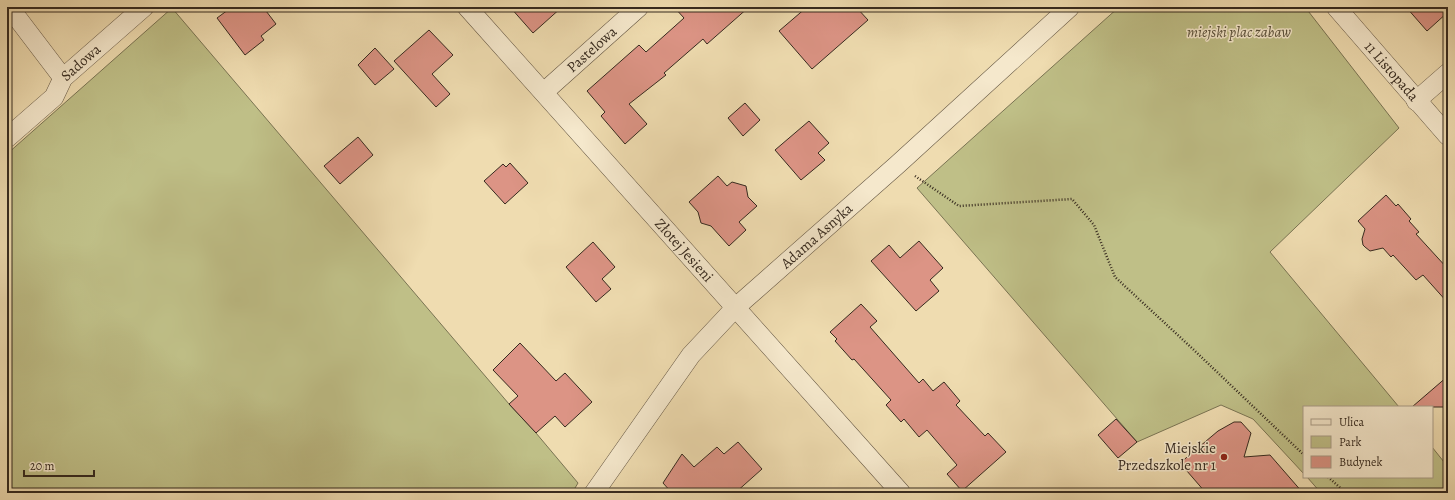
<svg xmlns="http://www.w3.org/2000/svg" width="1455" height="500" font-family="Alegreya,serif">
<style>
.green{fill:#bfbf87;stroke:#7a7453}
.building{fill:#dc9485;stroke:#362a1f}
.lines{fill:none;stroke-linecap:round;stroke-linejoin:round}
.service-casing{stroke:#645643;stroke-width:10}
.minor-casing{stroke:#645643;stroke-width:20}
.path{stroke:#362a1f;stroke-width:2.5;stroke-dasharray:1 2;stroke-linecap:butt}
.service{stroke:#f5e8cc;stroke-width:9}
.minor{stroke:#f5e8cc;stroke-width:19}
.poi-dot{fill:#8f2418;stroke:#f5e8cc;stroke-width:1.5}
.labels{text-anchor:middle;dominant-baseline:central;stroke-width:3;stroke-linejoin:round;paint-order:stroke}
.park-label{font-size:15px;font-style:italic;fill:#584f39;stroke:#f5e8cc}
.street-label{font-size:15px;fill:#362a1f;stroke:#f5e8cc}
.poi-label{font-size:15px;fill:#362a1f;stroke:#f5e8cc;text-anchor:end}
</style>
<rect width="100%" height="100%" fill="#efdcb0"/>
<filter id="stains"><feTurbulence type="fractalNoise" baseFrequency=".005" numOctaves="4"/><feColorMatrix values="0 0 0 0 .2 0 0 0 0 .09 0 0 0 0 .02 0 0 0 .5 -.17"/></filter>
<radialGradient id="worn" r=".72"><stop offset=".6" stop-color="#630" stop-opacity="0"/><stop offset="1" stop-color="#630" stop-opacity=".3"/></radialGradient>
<g class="green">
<path d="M 1119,7 L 1305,7 L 1399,128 L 1270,252 L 1399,407 L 1304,407 L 1304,474 L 1253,419 L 1221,405 L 1137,442 L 917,188 Z"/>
<path d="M 172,8 L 509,404 L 536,433 L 578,483 L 572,493 L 7,493 L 7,154 Z"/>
<path d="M 1432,447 L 1448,467 L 1448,493 L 1321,493 L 1307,477 L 1432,477 Z"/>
</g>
<g class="building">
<path d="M 232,7 L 263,7 L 276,24 L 261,36 L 264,40 L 245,55 L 217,18 Z"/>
<path d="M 510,7 L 562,7 L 533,33 Z"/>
<path d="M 674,7 L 749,7 L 707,44 L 703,39 L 664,73 L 666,75 L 629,104 L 647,124 L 625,144 L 601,116 L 605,112 L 587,91 L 639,45 L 646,52 L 684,18 Z"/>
<path d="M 807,7 L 856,7 L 868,20 L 812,69 L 779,31 Z"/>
<path d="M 1406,7 L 1448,7 L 1448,12 L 1427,31 Z"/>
<path d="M 429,30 L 453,55 L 432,74 L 450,94 L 436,107 L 394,61 Z"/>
<path d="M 375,48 L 394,69 L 375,85 L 358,65 Z"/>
<path d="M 745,103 L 760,120 L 743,136 L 728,118 Z"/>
<path d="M 809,121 L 829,143 L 818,153 L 825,160 L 801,180 L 775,150 Z"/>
<path d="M 358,137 L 373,155 L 340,184 L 324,166 Z"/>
<path d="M 510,163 L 528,183 L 505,204 L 484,181 L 503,164 L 506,167 Z"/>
<path d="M 718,176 L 727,186 L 732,182 L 746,186 L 748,197 L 757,206 L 739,222 L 746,230 L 729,246 L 711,226 L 701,223 L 698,212 L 689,202 Z"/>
<path d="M 1386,195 L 1396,206 L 1398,204 L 1411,219 L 1409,221 L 1419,232 L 1416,234 L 1448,269 L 1448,303 L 1423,275 L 1416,280 L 1393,255 L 1391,257 L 1383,248 L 1370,251 L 1365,247 L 1363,245 L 1362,239 L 1365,229 L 1358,221 Z"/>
<path d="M 919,241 L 943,268 L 930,280 L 939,291 L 916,311 L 871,261 L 889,245 L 900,258 Z"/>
<path d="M 593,242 L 615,267 L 602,279 L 611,289 L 596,302 L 566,267 Z"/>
<path d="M 861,304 L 877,321 L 870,327 L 919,383 L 923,379 L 933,391 L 944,382 L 960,401 L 956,405 L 985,436 L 988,433 L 1006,452 L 962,491 L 947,474 L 957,465 L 927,430 L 919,437 L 904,419 L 901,422 L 886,405 L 891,400 L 854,359 L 852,360 L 835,341 L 837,339 L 830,332 Z"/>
<path d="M 520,343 L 556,381 L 565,373 L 592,402 L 565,427 L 555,416 L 536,433 L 509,404 L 518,396 L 493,370 Z"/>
<path d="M 1448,376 L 1448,407 L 1412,407 Z"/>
<path d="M 1116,419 L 1137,442 L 1118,458 L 1098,435 Z"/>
<path d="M 1234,422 L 1241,422 L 1251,433 L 1244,457 L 1270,455 L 1303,493 L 1206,493 L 1180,463 L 1218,431 Z"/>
<path d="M 738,442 L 762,469 L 735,493 L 672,493 L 663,483 L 682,454 L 694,467 L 717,447 L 724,454 Z"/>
</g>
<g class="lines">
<defs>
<path id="service" d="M 1447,493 L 1448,492"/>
<g id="minor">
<path d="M 9,7 L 63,78"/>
<path id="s1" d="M 467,7 L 901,493"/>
<path id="s2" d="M 1336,7 L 1448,136"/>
<path id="s3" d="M 544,92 L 639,7"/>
<path d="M 1416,101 L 1448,73"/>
<path id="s4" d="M 7,138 L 54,97 L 63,78 L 144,7"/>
<path id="s5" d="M 594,493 L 691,355 L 736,307 L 897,165 L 1070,7"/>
</g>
</defs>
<use href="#service" class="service-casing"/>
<use href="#minor" class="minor-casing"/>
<g class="path">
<path d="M 915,176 L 959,206 L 1072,199 L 1094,225 L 1115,277 L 1195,351 L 1304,455"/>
<path d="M 1328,477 L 1346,493"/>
</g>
<use href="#service" class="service"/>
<use href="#minor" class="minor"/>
</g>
<circle class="poi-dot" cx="1224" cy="457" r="4"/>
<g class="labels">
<g class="park-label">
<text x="1239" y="32">miejski plac zabaw</text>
</g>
<g class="street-label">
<text stroke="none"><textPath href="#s3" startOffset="64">Pastelowa</textPath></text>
<text stroke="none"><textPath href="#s4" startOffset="107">Sadowa</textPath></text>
<text stroke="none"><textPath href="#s2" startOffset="85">11 Listopada</textPath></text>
<text stroke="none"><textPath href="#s5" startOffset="342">Adama Asnyka</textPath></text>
<text stroke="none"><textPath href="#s1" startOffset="326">Złotej Jesieni</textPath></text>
</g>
<g class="poi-label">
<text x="1216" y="448">Miejskie<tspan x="1216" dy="17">Przedszkole nr 1</tspan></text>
</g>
</g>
<rect width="1455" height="500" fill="none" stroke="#efdcb0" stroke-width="24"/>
<rect x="8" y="8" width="1439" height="484" fill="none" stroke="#362a1f" stroke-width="2"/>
<rect x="12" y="12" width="1431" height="476" fill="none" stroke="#362a1f"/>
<rect x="1303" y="406" width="130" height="72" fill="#f5e8cc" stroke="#a99c87"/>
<rect x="1311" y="419" width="20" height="6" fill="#f5e8cc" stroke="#a99c87"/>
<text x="1339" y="426" font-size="12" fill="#362a1f">Ulica</text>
<rect x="1311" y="436" width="20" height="12" fill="#bfbf87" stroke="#a99c87"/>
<text x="1339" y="446" font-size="12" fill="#362a1f">Park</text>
<rect x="1311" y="456" width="20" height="12" fill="#dc9485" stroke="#a99c87"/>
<text x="1339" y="466" font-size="12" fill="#362a1f">Budynek</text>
<path d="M24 470v6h70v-6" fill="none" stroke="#362a1f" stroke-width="2"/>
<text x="30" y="470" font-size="12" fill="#362a1f" stroke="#f5e8cc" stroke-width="3" paint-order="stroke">20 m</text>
<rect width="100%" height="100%" filter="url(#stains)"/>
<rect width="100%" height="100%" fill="url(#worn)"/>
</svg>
